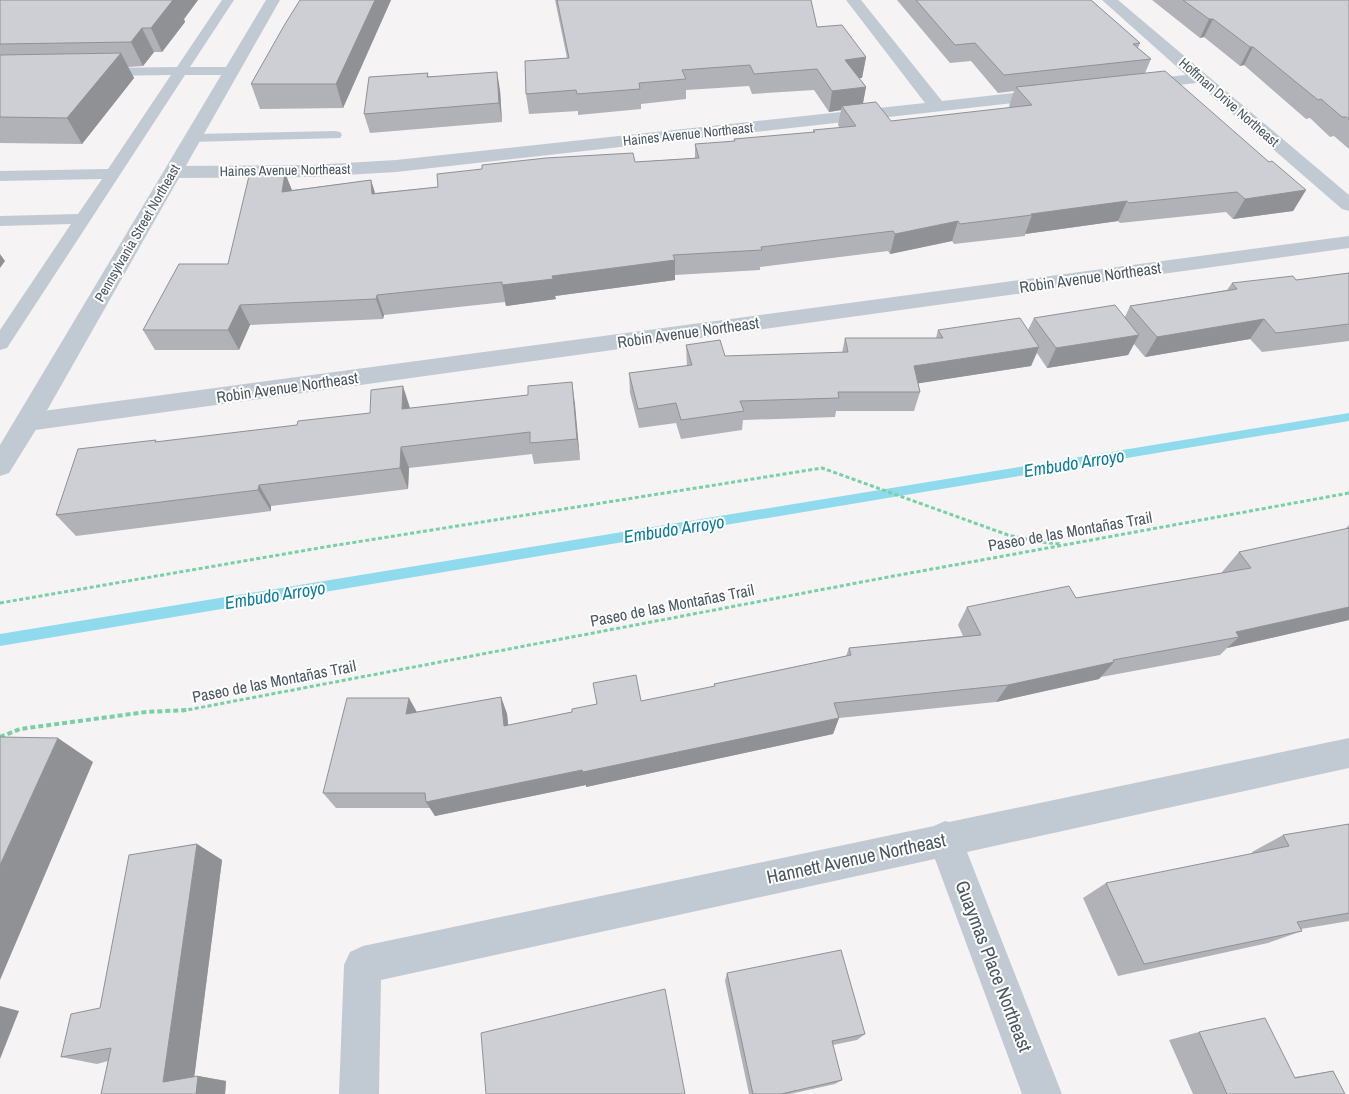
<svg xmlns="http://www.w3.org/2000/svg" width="1349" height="1094" font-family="'Archivo Narrow',sans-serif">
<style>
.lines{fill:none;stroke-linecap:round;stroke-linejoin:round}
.stream{fill:#90daee;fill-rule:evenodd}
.path-far1{stroke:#7ad0a6;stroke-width:3;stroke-dasharray:4 2.5;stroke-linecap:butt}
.path{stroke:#7ad0a6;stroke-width:4;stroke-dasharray:5 3;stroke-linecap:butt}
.service{fill:#c1cad2;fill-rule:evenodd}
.minor{fill:#c1cad2;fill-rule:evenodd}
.tertiary{fill:#c1cad2;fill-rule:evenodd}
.wall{fill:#b0b2b7}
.shaded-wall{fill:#909195}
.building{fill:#cdcfd5;stroke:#909195}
.labels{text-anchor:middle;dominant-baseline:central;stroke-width:4;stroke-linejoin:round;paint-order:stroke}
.far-street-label{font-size:14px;fill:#4a5661;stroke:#fff}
.street-label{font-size:16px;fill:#4a5661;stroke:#fff}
.water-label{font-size:18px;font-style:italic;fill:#0c7c9b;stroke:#fff}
.near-street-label{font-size:19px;fill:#4a5661;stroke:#fff}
</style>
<rect width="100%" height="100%" fill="#f5f3f3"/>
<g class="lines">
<path class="stream" d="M 1349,413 L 1349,421 L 0,646 L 0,634 Z"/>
<g class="path-far1">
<path d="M 0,603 L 325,547 L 822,468 L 1008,535 L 1039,542 L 1061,544"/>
<path d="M 182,711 L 883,578 L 1349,493"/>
</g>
<path class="path" d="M 0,737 L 20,729 L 146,712 L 188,710"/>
<g class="service">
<path d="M 222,0 L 234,0 L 190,67 L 232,67 L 239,71 L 232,75 L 185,75 L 7,348 L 0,350 L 0,330 L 71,224 L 0,226 L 0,216 L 78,214 L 102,179 L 0,181 L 0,171 L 108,169 L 171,75 L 100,76 L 93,72 L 100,68 L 177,67 Z"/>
<path d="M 335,131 L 340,132 L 342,135 L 340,138 L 193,142 L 188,141 L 186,138 L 188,135 L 193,134 Z"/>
</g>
<g class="minor">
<path d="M 846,0 L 861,0 L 942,101 L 1050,89 L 1056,90 L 1058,94 L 1056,98 L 1050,99 L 396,172 L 311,177 L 173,178 L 166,176 L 164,172 L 166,168 L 173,166 L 311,165 L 396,160 L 925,103 Z"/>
<path d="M 1102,0 L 1118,0 L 1349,195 L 1349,211 L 1342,209 L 1197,83 L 1140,89 L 1134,88 L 1132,84 L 1134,80 L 1186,75 Z"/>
<path d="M 1349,236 L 1349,248 L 28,431 L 19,428 L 16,422 L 19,416 L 28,413 Z"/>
<path d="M 1349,738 L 1349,768 L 967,852 L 1062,1094 L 1022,1094 L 935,859 L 381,980 L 379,1094 L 339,1094 L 344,965 L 350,952 L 363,946 L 934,826 L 945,821 L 949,822 Z"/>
</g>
<path class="tertiary" d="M 266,0 L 280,0 L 37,428 L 9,473 L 0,476 L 0,445 Z"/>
</g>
<g class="wall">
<path d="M 0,0 L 198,0 L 184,19 L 185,22 L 162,52 L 154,52 L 143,66 L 128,67 L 134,78 L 82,144 L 0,143 Z"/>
<path d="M 300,0 L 391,0 L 343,108 L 260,109 L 251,84 Z"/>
<path d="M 555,0 L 811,0 L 817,27 L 866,57 L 862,78 L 859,78 L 866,87 L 863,103 L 891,121 L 1011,108 L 1009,106 L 1014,91 L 998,93 L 971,61 L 950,63 L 897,0 L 1091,0 L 1140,43 L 1138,48 L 1151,59 L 1145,73 L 1269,162 L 1306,190 L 1293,211 L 1233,219 L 1226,212 L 1120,223 L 1118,221 L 1025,234 L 1025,236 L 954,244 L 952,241 L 890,254 L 888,251 L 760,267 L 760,270 L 675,275 L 675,280 L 555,296 L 556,299 L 506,306 L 505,302 L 384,315 L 383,319 L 250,325 L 239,350 L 155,350 L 143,330 L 228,264 L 285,173 L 292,190 L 371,180 L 375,193 L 438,187 L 635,162 L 695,158 L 695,144 L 734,142 L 734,139 L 813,133 L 813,130 L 840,128 L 838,125 L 841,110 L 829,112 L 814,90 L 752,94 L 749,86 L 686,90 L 686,99 L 641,104 L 641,109 L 578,115 L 578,111 L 529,114 L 526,94 L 567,58 Z"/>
<path d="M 1152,0 L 1349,0 L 1349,149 L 1334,136 L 1330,137 L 1310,118 L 1306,119 L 1244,65 L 1240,66 L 1204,37 L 1200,38 Z"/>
<path d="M 428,73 L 428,76 L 500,90 L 502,122 L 370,133 L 364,114 Z"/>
<path d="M 1349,273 L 1349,341 L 1262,352 L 1250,339 L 1145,357 L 1134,344 L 1128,355 L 1047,368 L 1037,353 L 1031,366 L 918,383 L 920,392 L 914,411 L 836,411 L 835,417 L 743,420 L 742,430 L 681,439 L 676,423 L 639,428 L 630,393 L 629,373 L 687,366 L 686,345 L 725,356 L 842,353 L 845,338 L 936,338 L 938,330 L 1028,330 L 1034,318 L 1125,317 L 1130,306 L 1227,290 L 1232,283 L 1296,280 Z"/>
<path d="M 572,382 L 580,460 L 534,464 L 532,454 L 409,468 L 408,489 L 271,506 L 271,511 L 76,536 L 56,515 L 158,442 L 297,425 L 410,408 L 528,395 Z"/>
<path d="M 1349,525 L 1349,620 L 1227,648 L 1220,655 L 1101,677 L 1099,679 L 996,702 L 839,718 L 833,734 L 586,787 L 586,785 L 435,816 L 430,808 L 336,808 L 323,793 L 417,712 L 501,697 L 507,714 L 508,725 L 572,712 L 596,704 L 641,701 L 714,687 L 714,684 L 846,656 L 849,648 L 963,636 L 958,625 L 967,607 L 1076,598 L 1222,573 L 1222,572 L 1239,552 L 1344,530 Z"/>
<path d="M 1349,824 L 1349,921 L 1301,929 L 1302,931 L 1268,943 L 1118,976 L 1083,898 L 1106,883 L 1253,854 L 1252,852 L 1283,835 Z"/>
<path d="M 197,844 L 222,860 L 194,1077 L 198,1076 L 226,1081 L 225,1094 L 101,1094 L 108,1061 L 97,1064 L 61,1057 L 100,1008 Z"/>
<path d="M 727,973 L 865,1034 L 857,1040 L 833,1045 L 842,1080 L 835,1084 L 790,1094 L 749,1094 L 725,981 Z"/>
<path d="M 1199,1032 L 1295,1077 L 1333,1071 L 1345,1094 L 1193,1094 L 1169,1040 Z"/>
</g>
<g class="shaded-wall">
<path d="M 172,0 L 198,0 L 184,19 L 185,22 L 162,52 L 151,28 Z"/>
<path d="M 375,0 L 391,0 L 343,108 L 336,84 Z"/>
<path d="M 1209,19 L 1213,19 L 1204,37 L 1200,38 Z"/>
<path d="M 142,28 L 154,52 L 143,66 L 131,42 Z"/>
<path d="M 1250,47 L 1253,47 L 1244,65 L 1240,66 Z"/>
<path d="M 121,53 L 134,78 L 82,144 L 67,118 Z"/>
<path d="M 866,57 L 862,78 L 842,80 L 845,60 Z"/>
<path d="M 497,72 L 500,90 L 502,122 L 499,103 Z"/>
<path d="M 866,87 L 862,108 L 842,106 L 841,110 L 829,112 L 832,91 Z"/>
<path d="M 285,173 L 293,193 L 282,192 Z"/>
<path d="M 371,180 L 377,200 L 372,194 Z"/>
<path d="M 1306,190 L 1293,211 L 1233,219 L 1245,199 Z"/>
<path d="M 1127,201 L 1118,221 L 1025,234 L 1032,215 L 1031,214 Z"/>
<path d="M 958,221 L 952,241 L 890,254 L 895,234 Z"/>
<path d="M 0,254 L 5,261 L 0,268 Z"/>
<path d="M 675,260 L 675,280 L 555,296 L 556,299 L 506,306 L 502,285 L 552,276 Z"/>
<path d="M 377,295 L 384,315 L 383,319 L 376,299 Z"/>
<path d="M 240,305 L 250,325 L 239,350 L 228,330 Z"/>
<path d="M 1264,319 L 1250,339 L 1145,357 L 1157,337 Z"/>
<path d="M 1139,335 L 1128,355 L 1047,368 L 1056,348 Z"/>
<path d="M 1039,347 L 1031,366 L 908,385 L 914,366 Z"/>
<path d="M 572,382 L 575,404 L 580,460 L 577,439 Z"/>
<path d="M 403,386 L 410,408 L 402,409 Z"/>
<path d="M 401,447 L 409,468 L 408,489 L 400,468 Z"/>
<path d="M 259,485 L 271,506 L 271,511 L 258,490 Z"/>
<path d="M 1349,607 L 1349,620 L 1227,648 L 1239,637 L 1236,632 Z"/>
<path d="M 1114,662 L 1099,679 L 996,702 L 1008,685 Z"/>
<path d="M 501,697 L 507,714 L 510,741 L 504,726 Z"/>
<path d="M 409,698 L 418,714 L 406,714 Z"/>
<path d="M 839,718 L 833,734 L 586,787 L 586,785 L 435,816 L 426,802 Z"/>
<path d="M 58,738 L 93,762 L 0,980 L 0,865 Z"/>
<path d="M 197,844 L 222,860 L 193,1087 L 163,1082 Z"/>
<path d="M 0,1006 L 19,1011 L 0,1059 Z"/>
<path d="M 198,1076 L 226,1081 L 225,1094 L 196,1094 Z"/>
</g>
<g class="building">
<path d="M 0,0 L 173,0 L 151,28 L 142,28 L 131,42 L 0,44 Z"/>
<path d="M 300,0 L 375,0 L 336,84 L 251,84 L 285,24 Z"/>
<path d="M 557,0 L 811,0 L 817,27 L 842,25 L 866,57 L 845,60 L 866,87 L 832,91 L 817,69 L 754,74 L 750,65 L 682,70 L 686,79 L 639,83 L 640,89 L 577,94 L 576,90 L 526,94 L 525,61 L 569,58 Z"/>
<path d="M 916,0 L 1091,0 L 1140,43 L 1133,44 L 1151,59 L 1004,75 L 975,43 L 955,45 Z"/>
<path d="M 1183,0 L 1349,0 L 1349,119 L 1346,117 L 1342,117 L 1321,99 L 1318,100 L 1253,47 L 1250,47 L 1213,19 L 1209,19 Z"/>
<path d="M 121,53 L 67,118 L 0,117 L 0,55 Z"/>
<path d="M 1165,71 L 1269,162 L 1272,161 L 1306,190 L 1245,199 L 1237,192 L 1129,203 L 1127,201 L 1031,214 L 1032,215 L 960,224 L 958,221 L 895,234 L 893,231 L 761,247 L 762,250 L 673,255 L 675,260 L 552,276 L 553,279 L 502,285 L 502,282 L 377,295 L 376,299 L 240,305 L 228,330 L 143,330 L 179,264 L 228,264 L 249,176 L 285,173 L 282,192 L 371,180 L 372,194 L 438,187 L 437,174 L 482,169 L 482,165 L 546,158 L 633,153 L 635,162 L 699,158 L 695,144 L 735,141 L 734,139 L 815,132 L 813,130 L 856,126 L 842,106 L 876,102 L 891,121 L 1032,105 L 1016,87 Z"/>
<path d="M 497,72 L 499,103 L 364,114 L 369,77 L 428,73 L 427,77 Z"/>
<path d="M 1349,273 L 1349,324 L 1276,333 L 1264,319 L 1157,337 L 1130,306 L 1237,289 L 1232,283 L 1293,276 L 1296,280 Z"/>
<path d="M 1115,305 L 1139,335 L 1056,348 L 1034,318 Z"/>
<path d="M 1020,318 L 1039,347 L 914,366 L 920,392 L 838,392 L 839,398 L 740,401 L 744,411 L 681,420 L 676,403 L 638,409 L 629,373 L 692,365 L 686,345 L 720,340 L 725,356 L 848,352 L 845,338 L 943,338 L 938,330 Z"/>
<path d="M 572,382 L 577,439 L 530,443 L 530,432 L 401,447 L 400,468 L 259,485 L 258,490 L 56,515 L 78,449 L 156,440 L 155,442 L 297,425 L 298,421 L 370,413 L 371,390 L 403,386 L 402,409 L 528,395 L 528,386 Z"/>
<path d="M 1349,528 L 1349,607 L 1236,632 L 1239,637 L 1113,660 L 1114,662 L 1008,685 L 834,703 L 839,718 L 583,772 L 582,770 L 426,802 L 425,793 L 323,793 L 347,698 L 409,698 L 406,714 L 501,697 L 504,726 L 572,712 L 572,709 L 597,704 L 593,683 L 636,675 L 641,701 L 715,686 L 714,684 L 851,655 L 849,648 L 981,635 L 967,607 L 1069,586 L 1076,598 L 1251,568 L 1239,552 Z"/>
<path d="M 0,737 L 58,738 L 0,865 Z"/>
<path d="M 1349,824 L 1349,913 L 1297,922 L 1302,931 L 1144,964 L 1106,883 L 1289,846 L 1283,835 Z"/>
<path d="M 197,844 L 163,1082 L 198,1076 L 196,1094 L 101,1094 L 111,1048 L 61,1057 L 71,1014 L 100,1008 L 129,855 Z"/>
<path d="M 841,950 L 865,1034 L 832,1041 L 842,1080 L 781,1094 L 753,1094 L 727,973 Z"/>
<path d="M 665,989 L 685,1094 L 486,1094 L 481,1033 Z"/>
<path d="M 1265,1018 L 1295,1078 L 1333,1071 L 1345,1094 L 1227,1094 L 1199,1032 Z"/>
</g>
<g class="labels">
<g class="far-street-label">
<text transform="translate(1229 102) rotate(41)">Hoffman Drive Northeast</text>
<text transform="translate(688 134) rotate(-6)">Haines Avenue Northeast</text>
<text transform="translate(285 170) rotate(-1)">Haines Avenue Northeast</text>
<text transform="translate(137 233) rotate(-60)">Pennsylvania Street Northeast</text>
</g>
<g class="street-label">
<text transform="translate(1090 277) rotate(-8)">Robin Avenue Northeast</text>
<text transform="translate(688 332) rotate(-8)">Robin Avenue Northeast</text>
<text transform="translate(287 387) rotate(-8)">Robin Avenue Northeast</text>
<text transform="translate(1070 531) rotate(-10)">Paseo de las Montañas Trail</text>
<text transform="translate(672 605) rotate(-11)">Paseo de las Montañas Trail</text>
<text transform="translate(274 681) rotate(-11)">Paseo de las Montañas Trail</text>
</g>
<g class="water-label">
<text transform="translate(1074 463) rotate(-9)">Embudo Arroyo</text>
<text transform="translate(674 529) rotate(-9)">Embudo Arroyo</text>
<text transform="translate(275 595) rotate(-9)">Embudo Arroyo</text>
</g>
<g class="near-street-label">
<text transform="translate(856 858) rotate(-12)">Hannett Avenue Northeast</text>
<text transform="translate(994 966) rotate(69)">Guaymas Place Northeast</text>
</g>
</g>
</svg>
